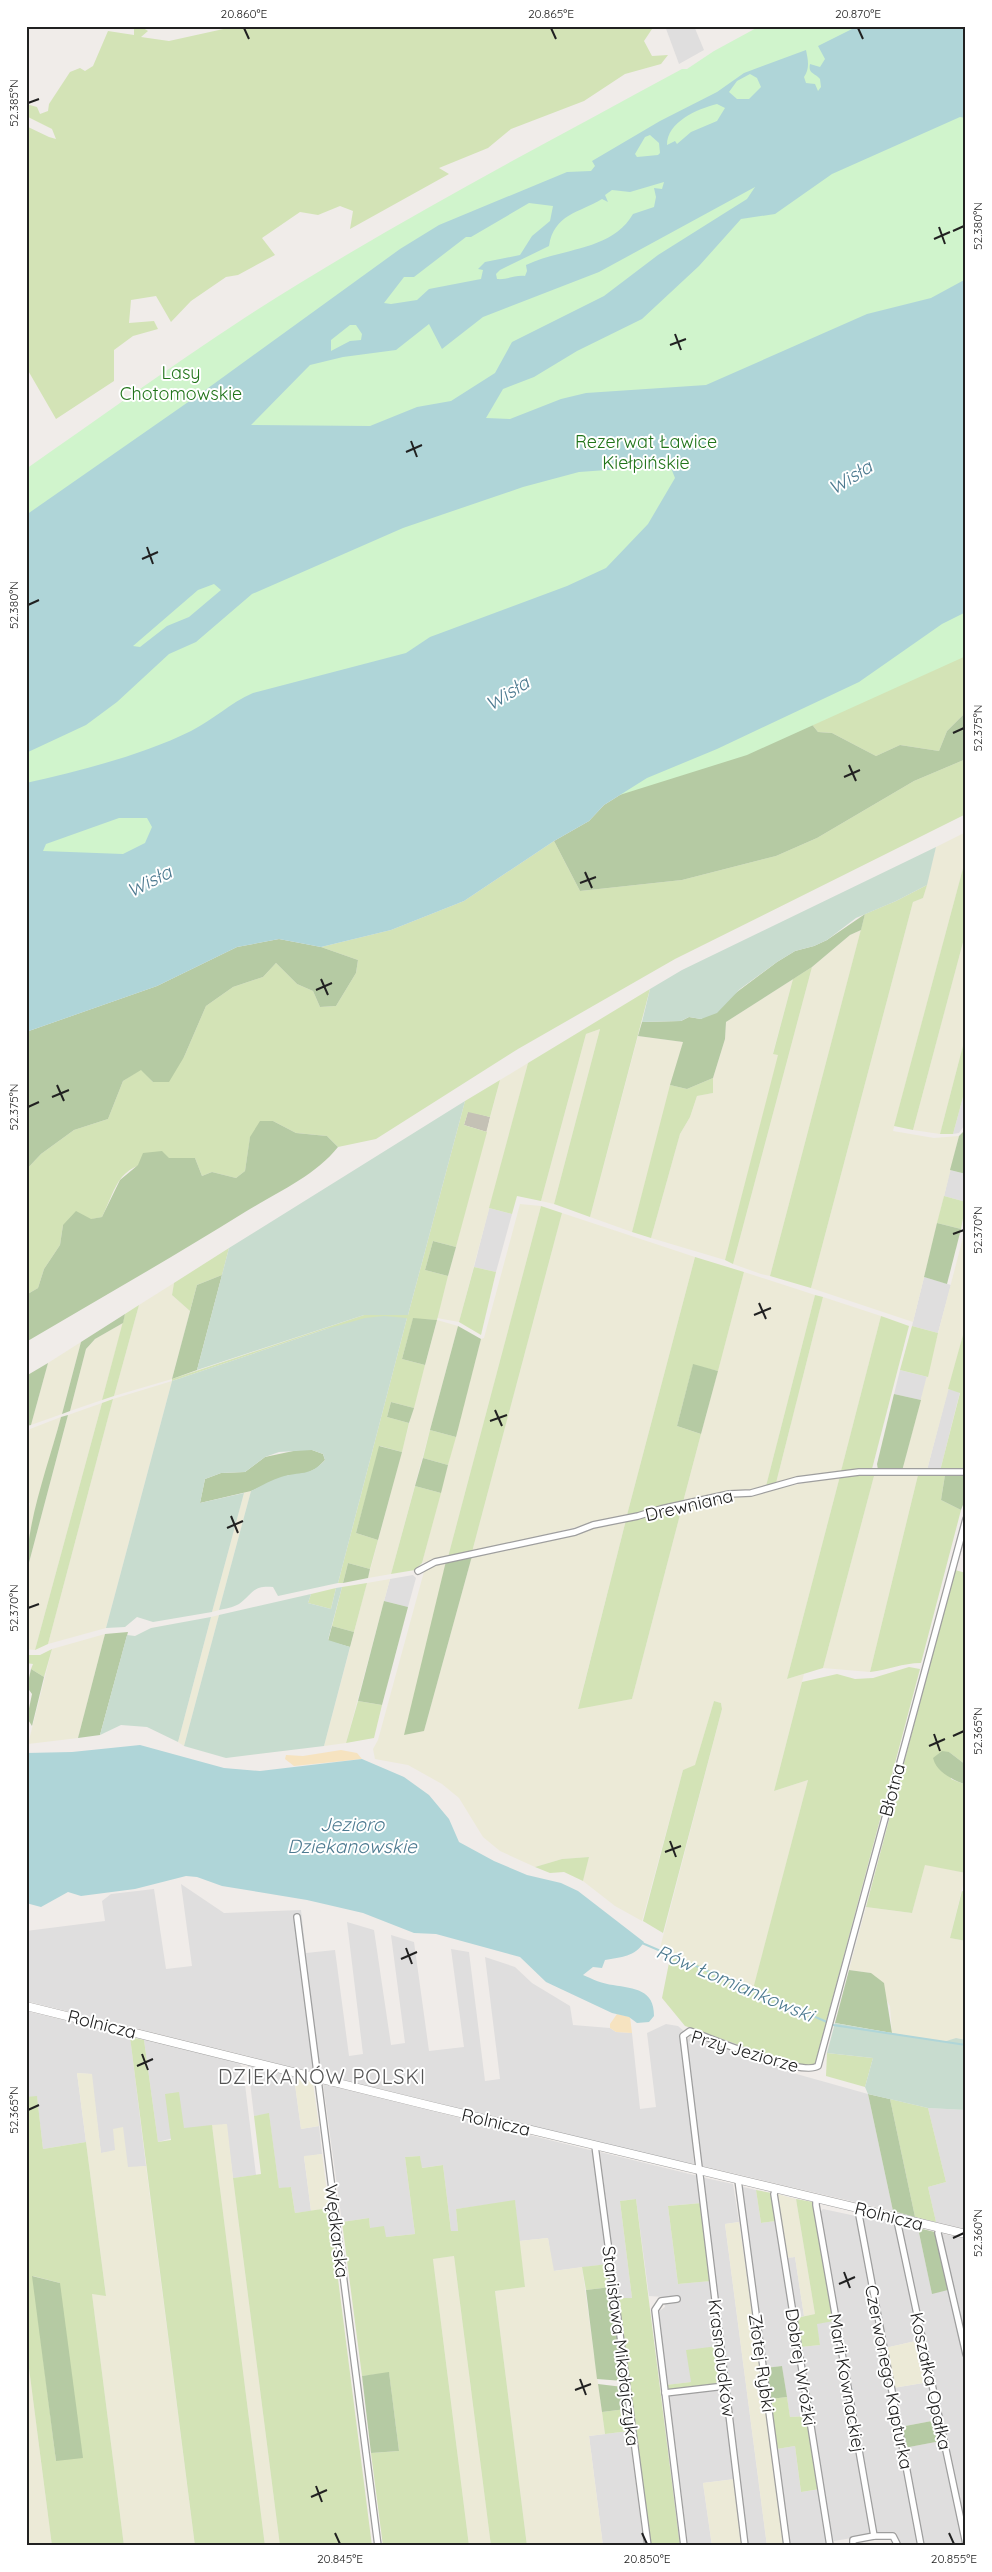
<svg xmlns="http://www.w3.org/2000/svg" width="992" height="2572" font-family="Quicksand,sans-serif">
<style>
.residential{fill:#dfdede}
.construction{fill:#c4c1b5}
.farmland{fill:#ecead7}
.grass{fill:#d3e3b6;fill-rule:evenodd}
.forest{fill:#b5caa3}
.wetland{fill:#c8dccf}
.sand{fill:#f6e3c0}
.park{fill:#d0f4cc}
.water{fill:#afd5d8;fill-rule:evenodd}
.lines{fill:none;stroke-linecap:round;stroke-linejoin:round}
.stream{stroke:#afd5d8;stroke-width:2}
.minor-casing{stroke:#9e9e9e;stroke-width:8}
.tertiary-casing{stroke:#9e9e9e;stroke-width:9}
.minor{stroke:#fff;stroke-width:5.5}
.tertiary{stroke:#fff;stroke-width:8}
.ticks{fill:none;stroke:#212121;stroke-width:2}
.labels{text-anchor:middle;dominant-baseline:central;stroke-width:4;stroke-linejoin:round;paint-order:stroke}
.park-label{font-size:18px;fill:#21741a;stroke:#fff}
.street-label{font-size:18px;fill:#212121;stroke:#fff}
.water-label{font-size:19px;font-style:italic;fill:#4d7a90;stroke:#fff}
.quarter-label{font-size:20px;letter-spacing:1px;fill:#545454;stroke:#fff}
.neatline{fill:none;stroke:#212121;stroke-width:2}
.ticks-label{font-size:12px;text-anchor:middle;fill:#212121}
</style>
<rect width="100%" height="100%" fill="#f0ece9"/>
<g class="residential">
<path d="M 665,26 L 694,26 L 704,50 L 679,64 Z"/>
<path d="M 966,1086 L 966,1123 L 959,1133 L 953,1134 Z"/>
<path d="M 950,1170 L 966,1174 L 966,1202 L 944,1196 Z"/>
<path d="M 489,1208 L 512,1214 L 496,1272 L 474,1267 Z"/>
<path d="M 924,1277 L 951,1285 L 938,1333 L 912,1326 Z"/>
<path d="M 900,1370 L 928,1377 L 921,1400 L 894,1394 Z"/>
<path d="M 948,1389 L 960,1392 L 940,1471 L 927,1470 Z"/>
<path d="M 413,1575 L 416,1578 L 408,1607 L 384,1601 L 390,1579 Z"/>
<path d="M 181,1884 L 224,1913 L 301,1910 L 306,1953 L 335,1950 L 349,2056 L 363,2054 L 347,1922 L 374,1930 L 391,2045 L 405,2043 L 391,1935 L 414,1942 L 429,2051 L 464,2047 L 451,1949 L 469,1952 L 485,2081 L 500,2079 L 485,1957 L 515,1967 L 532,1983 L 570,2006 L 573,2025 L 610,2028 L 616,2032 L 632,2033 L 640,2109 L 656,2107 L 647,2033 L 666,2024 L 678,2026 L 685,2032 L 687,2047 L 687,2039 L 691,2036 L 793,2073 L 868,2094 L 893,2211 L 702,2166 L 687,2050 L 694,2164 L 634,2152 L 26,2001 L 26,1931 L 105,1921 L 102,1901 L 111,1894 L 154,1889 L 166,1969 L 192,1966 Z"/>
<path d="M 26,2011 L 130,2036 L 146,2166 L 128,2168 L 116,2151 L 101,2153 L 91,2074 L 77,2073 L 86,2142 L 43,2149 L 37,2097 L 26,2097 Z"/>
<path d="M 144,2040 L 239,2063 L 243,2068 L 256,2175 L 233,2178 L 226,2124 L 158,2142 Z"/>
<path d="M 248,2065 L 294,2077 L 301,2129 L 319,2126 L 322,2154 L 304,2157 L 311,2211 L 295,2213 L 291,2187 L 279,2189 L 269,2114 L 254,2116 Z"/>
<path d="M 323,2084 L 594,2151 L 608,2264 L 553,2271 L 548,2238 L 519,2241 L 515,2201 L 456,2209 L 458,2231 L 451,2231 L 443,2165 L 421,2168 L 420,2156 L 405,2157 L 415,2234 L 386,2237 L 370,2228 L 369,2218 L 342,2222 Z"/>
<path d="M 928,2108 L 966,2110 L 966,2229 L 936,2222 L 928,2187 L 946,2182 Z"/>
<path d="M 600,2152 L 698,2176 L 702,2203 L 668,2206 L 678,2284 L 710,2281 L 718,2346 L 691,2382 L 667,2385 L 658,2312 L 665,2307 L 664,2297 L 649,2296 L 636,2199 L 620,2201 L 632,2298 L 617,2298 Z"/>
<path d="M 701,2177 L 733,2184 L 739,2222 L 725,2224 L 767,2546 L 746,2546 Z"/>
<path d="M 739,2186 L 756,2190 L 761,2223 L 776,2221 L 808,2416 L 790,2417 L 782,2366 L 765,2368 Z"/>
<path d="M 823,2209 L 856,2216 L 918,2546 L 899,2546 L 896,2532 L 879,2535 L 876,2533 L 820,2212 Z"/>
<path d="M 862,2215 L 895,2223 L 920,2340 L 885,2348 Z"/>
<path d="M 900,2223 L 918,2228 L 932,2293 L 948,2290 L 966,2367 L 966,2521 L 963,2524 Z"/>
<path d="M 940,2233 L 966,2239 L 966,2344 Z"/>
<path d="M 795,2257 L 804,2316 L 796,2318 L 785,2258 Z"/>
<path d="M 834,2321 L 871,2532 L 870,2535 L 834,2541 L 832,2539 L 801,2347 L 820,2345 L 816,2323 Z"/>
<path d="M 929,2382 L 937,2420 L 900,2427 L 893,2388 Z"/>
<path d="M 724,2389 L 735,2479 L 703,2483 L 712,2546 L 688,2546 L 669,2396 Z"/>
<path d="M 629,2431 L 644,2546 L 603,2546 L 589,2436 Z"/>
<path d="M 941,2441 L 964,2546 L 923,2546 L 904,2448 Z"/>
<path d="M 795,2446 L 801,2492 L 820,2489 L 829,2546 L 789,2546 L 777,2449 Z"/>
</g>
<path class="construction" d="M 468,1111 L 490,1117 L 487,1132 L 464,1125 Z"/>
<g class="farmland">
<path d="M 966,832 L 966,857 L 893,1131 L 934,1138 L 959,1136 L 913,1322 L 811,1288 L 913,902 L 923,898 L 936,847 Z"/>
<path d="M 861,930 L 770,1276 L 761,1274 L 733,1264 L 812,967 L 850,935 Z"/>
<path d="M 966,931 L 966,1034 L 940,1134 L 913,1130 Z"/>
<path d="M 793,979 L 773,1053 L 779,1054 L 725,1260 L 651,1238 L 680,1134 L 690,1117 L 697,1096 L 713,1093 L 713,1078 L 725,1039 L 726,1022 Z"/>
<path d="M 600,1029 L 554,1204 L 541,1201 L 586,1034 Z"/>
<path d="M 638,1036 L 683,1042 L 632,1232 L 590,1217 Z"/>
<path d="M 528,1063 L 459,1322 L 437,1318 L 500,1080 Z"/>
<path d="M 520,1204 L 541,1206 L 448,1557 L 422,1563 L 481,1339 L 484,1338 Z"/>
<path d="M 562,1213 L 695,1257 L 627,1515 L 472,1552 Z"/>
<path d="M 966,1226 L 966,1324 L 927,1470 L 902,1471 Z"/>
<path d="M 744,1272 L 815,1295 L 766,1486 L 683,1502 Z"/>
<path d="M 174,1283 L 172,1295 L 190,1311 L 172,1379 L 114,1396 L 139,1305 Z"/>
<path d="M 823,1297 L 881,1316 L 841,1471 L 776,1483 Z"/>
<path d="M 437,1320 L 458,1326 L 391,1574 L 368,1578 Z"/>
<path d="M 123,1323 L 102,1400 L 70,1411 L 86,1349 L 95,1339 Z"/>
<path d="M 81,1342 L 62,1414 L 31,1425 L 48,1363 Z"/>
<path d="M 172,1381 L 106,1628 L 48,1644 L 113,1399 Z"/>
<path d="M 102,1403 L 35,1650 L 26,1649 L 26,1574 L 68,1415 Z"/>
<path d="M 61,1417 L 38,1502 L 26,1551 L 26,1520 L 30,1503 L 26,1502 L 26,1441 L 30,1429 Z"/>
<path d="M 918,1475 L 870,1672 L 823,1668 L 874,1476 Z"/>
<path d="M 840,1476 L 787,1679 L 804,1674 L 774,1791 L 808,1780 L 753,1990 L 660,1948 L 722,1709 L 721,1703 L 714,1701 L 695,1766 L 683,1770 L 642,1921 L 615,1906 L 583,1881 L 589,1857 L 562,1859 L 535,1867 L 500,1851 L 483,1837 L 459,1798 L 442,1784 L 408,1765 L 375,1759 L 373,1749 L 378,1740 L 425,1568 L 446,1561 L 424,1731 L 472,1556 L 494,1553 L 626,1520 L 578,1708 L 632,1699 L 682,1507 Z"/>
<path d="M 251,1491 L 219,1610 L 212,1612 L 244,1493 Z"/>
<path d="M 390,1579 L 346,1743 L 324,1746 L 367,1583 Z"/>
<path d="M 219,1615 L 184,1746 L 178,1742 L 211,1617 Z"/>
<path d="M 105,1634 L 78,1738 L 28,1744 L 52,1649 Z"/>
<path d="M 925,1864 L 966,1873 L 950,1938 L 966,1941 L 966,2040 L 956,2038 L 943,2042 L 892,2033 L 890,2006 L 871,1973 L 849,1970 L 866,1907 L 912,1913 Z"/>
<path d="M 77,2073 L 92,2074 L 101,2153 L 115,2150 L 113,2129 L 123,2127 L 128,2167 L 146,2166 L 195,2546 L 124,2546 L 92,2294 L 106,2295 Z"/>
<path d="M 294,2077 L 311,2081 L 310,2083 L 313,2084 L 319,2126 L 301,2129 Z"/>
<path d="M 227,2124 L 233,2178 L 280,2546 L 265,2546 L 212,2125 Z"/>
<path d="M 322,2154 L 329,2208 L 311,2211 L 304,2156 Z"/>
<path d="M 777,2194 L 796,2199 L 815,2314 L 804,2316 L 795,2257 L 785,2258 L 775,2199 Z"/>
<path d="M 739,2222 L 772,2450 L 786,2546 L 767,2546 L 725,2224 Z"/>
<path d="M 548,2238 L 554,2271 L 582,2267 L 605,2434 L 589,2436 L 603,2546 L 527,2546 L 495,2291 L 525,2287 L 519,2241 Z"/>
<path d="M 454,2256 L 491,2546 L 469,2546 L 433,2259 Z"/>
<path d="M 920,2340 L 929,2382 L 893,2388 L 885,2348 Z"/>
<path d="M 26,2345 L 52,2546 L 26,2546 Z"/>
<path d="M 735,2479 L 743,2546 L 712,2546 L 703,2483 Z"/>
</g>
<g class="grass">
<path d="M 134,26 L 140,26 L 148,31 L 141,37 L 169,41 L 237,26 L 654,26 L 644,41 L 652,56 L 668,55 L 661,64 L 625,74 L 584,101 L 511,129 L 488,148 L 439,168 L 449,174 L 350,229 L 353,211 L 340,206 L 318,215 L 300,212 L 262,238 L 275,255 L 238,275 L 226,277 L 191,301 L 171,322 L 156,296 L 131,300 L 129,323 L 154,321 L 158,329 L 133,336 L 114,350 L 114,381 L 56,419 L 26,367 L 26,126 L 49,137 L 56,139 L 52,129 L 26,116 L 26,104 L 37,107 L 40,114 L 48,111 L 49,104 L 70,72 L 80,68 L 85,71 L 93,66 L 108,31 L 134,35 Z"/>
<path d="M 966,627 L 966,712 L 947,731 L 939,751 L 900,745 L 876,756 L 832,733 L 818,732 L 810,722 Z"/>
<path d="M 966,759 L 966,814 L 675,959 L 518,1049 L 376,1139 L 338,1147 L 327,1136 L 296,1133 L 273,1121 L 250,1138 L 245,1171 L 236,1178 L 212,1172 L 202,1176 L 195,1158 C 170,1158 134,1158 119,1181 C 112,1192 108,1205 102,1217 L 63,1225 L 60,1245 L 44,1269 L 38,1288 L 26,1295 L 26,1170 L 41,1154 L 74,1130 L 108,1119 L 123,1081 L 141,1069 L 153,1082 L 184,1057 L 206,1006 L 233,987 L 263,977 L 276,963 L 297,984 L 313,991 L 320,1007 L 336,1006 L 356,973 L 358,960 L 321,947 L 391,930 L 464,901 L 554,841 L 580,891 L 682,880 L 776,856 L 817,838 L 914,781 Z"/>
<path d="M 966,857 L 966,931 L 913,1130 L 894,1126 Z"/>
<path d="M 927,885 L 923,898 L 913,902 L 811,1288 L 770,1276 L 865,914 L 896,901 Z"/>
<path d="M 812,967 L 733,1264 L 725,1260 L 778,1055 L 773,1054 L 793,979 Z"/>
<path d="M 650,989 L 590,1217 L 554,1204 L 600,1029 L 586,1034 L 541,1201 L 517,1196 L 512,1214 L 489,1208 L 528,1063 Z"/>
<path d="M 966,1034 L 966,1086 L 953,1134 L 940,1134 Z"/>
<path d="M 713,1078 L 713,1093 L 697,1096 L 690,1117 L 680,1134 L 651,1238 L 632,1232 L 670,1085 L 687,1089 Z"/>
<path d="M 500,1080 L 490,1117 L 468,1112 L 464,1125 L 487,1132 L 456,1247 L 433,1241 L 425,1270 L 448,1276 L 437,1320 L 413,1319 L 402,1359 L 425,1365 L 414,1408 L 391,1402 L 387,1417 L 409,1423 L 402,1452 L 380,1446 L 356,1533 L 378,1540 L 370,1569 L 348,1563 L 343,1583 L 338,1583 L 407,1318 L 326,1329 L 172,1381 L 172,1379 L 364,1315 L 408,1315 L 465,1101 Z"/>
<path d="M 944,1196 L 966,1202 L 961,1229 L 937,1223 Z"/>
<path d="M 541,1206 L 562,1213 L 472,1552 L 448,1557 Z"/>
<path d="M 229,1248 L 222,1275 L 197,1285 L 190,1311 L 172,1295 L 174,1283 Z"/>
<path d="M 695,1257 L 744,1272 L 718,1371 L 693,1365 L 677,1426 L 701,1434 L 683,1502 L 627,1515 Z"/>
<path d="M 474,1267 L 496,1272 L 481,1335 L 459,1322 Z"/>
<path d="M 815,1295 L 823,1297 L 776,1483 L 766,1486 Z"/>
<path d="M 139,1305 L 114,1396 L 102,1400 L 125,1314 Z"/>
<path d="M 881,1316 L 909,1326 L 872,1469 L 841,1471 Z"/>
<path d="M 966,1324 L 966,1471 L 940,1471 L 960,1393 L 948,1389 Z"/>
<path d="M 912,1326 L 938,1333 L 928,1377 L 900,1370 Z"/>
<path d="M 113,1399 L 48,1644 L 35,1650 L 102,1403 Z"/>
<path d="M 430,1430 L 456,1437 L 448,1465 L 423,1458 Z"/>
<path d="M 918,1475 L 945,1475 L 941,1500 L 961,1510 L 921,1663 C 902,1663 889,1670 870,1672 Z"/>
<path d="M 840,1476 L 874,1476 L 823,1668 L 787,1679 Z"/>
<path d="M 415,1486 L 441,1493 L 422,1563 L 415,1570 L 391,1574 Z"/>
<path d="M 682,1507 L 632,1699 L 578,1709 L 626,1520 Z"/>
<path d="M 955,1570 L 966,1573 L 966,1765 L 949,1752 L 951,1779 L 966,1785 L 966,1873 L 925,1865 L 912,1913 L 866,1907 Z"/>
<path d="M 367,1583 L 354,1632 L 332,1626 L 342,1587 Z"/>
<path d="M 336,1588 L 331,1609 L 308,1603 L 311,1594 Z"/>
<path d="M 52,1649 L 44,1677 L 31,1669 L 33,1664 L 26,1663 L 26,1655 L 40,1655 Z"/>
<path d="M 909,1667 L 920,1669 L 815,2064 L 806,2067 L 790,2063 L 685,2026 L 662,1998 L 671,1953 L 753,1989 L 808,1780 L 774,1791 L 802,1682 L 837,1674 L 855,1679 L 873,1678 Z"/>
<path d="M 358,1701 L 382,1705 L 374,1738 L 346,1743 Z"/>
<path d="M 714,1701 L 721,1703 L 722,1709 L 663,1933 L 643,1921 L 683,1770 L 695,1765 Z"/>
<path d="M 589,1857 L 583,1881 L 564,1872 L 550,1873 L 535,1867 L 562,1859 Z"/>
<path d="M 962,1891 L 966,1892 L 966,1941 L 950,1938 Z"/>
<path d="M 130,2037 L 144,2040 L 158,2142 L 171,2140 L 165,2094 L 179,2092 L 184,2128 L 212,2125 L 265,2546 L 195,2546 Z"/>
<path d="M 827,2053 L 873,2058 L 865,2087 L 826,2076 Z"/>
<path d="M 37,2096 L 43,2149 L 86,2142 L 106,2296 L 92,2294 L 124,2546 L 52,2546 L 26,2345 L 26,2097 ZM 33,2276 L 60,2283 L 56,2461 Z"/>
<path d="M 890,2099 L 928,2108 L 946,2182 L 928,2187 L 936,2222 L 915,2217 Z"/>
<path d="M 269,2113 L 279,2188 L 291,2187 L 295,2213 L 329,2208 L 372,2546 L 280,2546 L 233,2178 L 261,2174 L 254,2116 Z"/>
<path d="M 420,2156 L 422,2168 L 443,2165 L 451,2231 L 458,2231 L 456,2209 L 515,2200 L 525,2287 L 495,2291 L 527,2546 L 491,2546 L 454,2256 L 433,2259 L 469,2546 L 383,2546 L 371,2453 L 399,2451 L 389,2373 L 362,2376 L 342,2222 L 369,2218 L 370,2228 L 384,2226 L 386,2237 L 415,2234 L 405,2157 Z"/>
<path d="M 756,2190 L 772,2193 L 776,2221 L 761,2223 Z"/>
<path d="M 636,2199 L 680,2546 L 649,2546 L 617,2298 L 632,2298 L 620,2201 Z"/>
<path d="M 796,2199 L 813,2202 L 834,2321 L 817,2324 L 820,2345 L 801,2347 L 796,2318 L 815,2314 Z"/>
<path d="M 702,2203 L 711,2281 L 678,2284 L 668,2206 Z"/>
<path d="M 608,2264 L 611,2287 L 586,2290 L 582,2267 Z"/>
<path d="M 718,2346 L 722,2381 L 720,2383 L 670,2390 L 666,2385 L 691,2382 L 686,2350 Z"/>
<path d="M 787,2397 L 790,2417 L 808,2416 L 820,2489 L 801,2492 L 795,2446 L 777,2449 L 770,2399 Z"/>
<path d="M 626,2409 L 629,2431 L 605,2434 L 602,2412 Z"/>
</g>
<g class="forest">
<path d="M 966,712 L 966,759 L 914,781 L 817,838 L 776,856 L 682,880 L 580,891 L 554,841 L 589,821 L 604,805 L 647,778 L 810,722 L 818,732 L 832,733 L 876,756 L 900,745 L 939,751 L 947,731 Z"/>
<path d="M 865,914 L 861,930 L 850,935 L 812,967 L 726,1022 L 725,1039 L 713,1078 L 687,1089 L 670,1085 L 683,1042 L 638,1036 L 642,1022 L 681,1021 L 689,1017 L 701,1019 L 777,962 L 795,951 L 814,946 L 827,940 Z"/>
<path d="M 279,939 L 321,947 L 358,960 L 356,973 L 336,1006 L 320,1007 L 313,991 L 297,984 L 276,963 L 263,977 L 233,987 L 206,1006 L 184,1057 L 169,1082 L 153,1082 L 141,1070 L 123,1081 L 108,1119 L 74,1130 L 41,1154 L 26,1170 L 26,1032 L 157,986 L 237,947 Z"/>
<path d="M 260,1121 L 273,1121 L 296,1133 L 327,1136 L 338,1147 C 315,1176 276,1193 245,1212 C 173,1257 99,1299 26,1342 L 26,1295 L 38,1288 L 44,1269 L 60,1245 L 63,1225 L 76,1211 L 91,1219 L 102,1217 L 120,1180 L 138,1165 L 143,1153 L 162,1151 L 169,1158 L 195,1158 L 202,1176 L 212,1172 L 236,1178 L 245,1171 L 250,1137 Z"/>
<path d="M 966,1129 L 966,1174 L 950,1170 L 959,1136 Z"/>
<path d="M 937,1223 L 961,1229 L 947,1284 L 924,1277 Z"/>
<path d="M 433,1241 L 456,1247 L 448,1276 L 425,1270 Z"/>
<path d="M 222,1275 L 197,1370 L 172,1379 L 197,1285 Z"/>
<path d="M 125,1314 L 123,1323 L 95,1339 L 86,1349 L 70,1411 L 62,1414 L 81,1342 Z"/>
<path d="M 413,1318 L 437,1320 L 425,1365 L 402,1359 Z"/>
<path d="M 458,1326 L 481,1339 L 456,1437 L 430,1430 Z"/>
<path d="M 48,1363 L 31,1425 L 26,1426 L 26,1376 Z"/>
<path d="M 693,1364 L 718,1371 L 701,1434 L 677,1426 Z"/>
<path d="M 894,1394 L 921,1400 L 902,1471 L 878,1470 L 877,1464 Z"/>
<path d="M 391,1402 L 414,1408 L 409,1423 L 387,1417 Z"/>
<path d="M 68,1415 L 26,1574 C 26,1523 48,1466 61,1417 Z"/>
<path d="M 379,1446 L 402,1452 L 378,1540 L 356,1533 Z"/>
<path d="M 298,1450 L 312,1450 L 323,1454 L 325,1460 L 317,1468 L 303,1475 L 289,1475 L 251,1491 L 200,1503 L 205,1479 L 221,1473 L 245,1472 L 265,1457 Z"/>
<path d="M 423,1458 L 448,1465 L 441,1493 L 415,1486 Z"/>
<path d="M 945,1475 L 966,1476 L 966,1497 L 961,1510 L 941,1500 Z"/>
<path d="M 472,1556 L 424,1731 L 404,1735 L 446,1561 Z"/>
<path d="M 348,1563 L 370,1569 L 368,1578 L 343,1583 Z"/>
<path d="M 384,1601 L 408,1607 L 382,1705 L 358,1701 Z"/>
<path d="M 332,1626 L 354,1632 L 350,1647 L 328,1641 Z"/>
<path d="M 128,1632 L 100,1735 L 78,1738 L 105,1634 Z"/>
<path d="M 31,1669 L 44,1677 L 32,1726 L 27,1718 L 32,1694 L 27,1687 Z"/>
<path d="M 942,1751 L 949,1752 L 966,1765 L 966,1785 C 952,1779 937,1773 933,1758 Z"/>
<path d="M 849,1970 L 871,1973 L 884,1983 L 892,2033 L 835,2023 Z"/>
<path d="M 868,2094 L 890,2099 L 915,2217 L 893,2211 Z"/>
<path d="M 918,2228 L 935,2232 L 948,2290 L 932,2294 Z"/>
<path d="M 32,2276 L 60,2283 L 83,2458 L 56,2461 Z"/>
<path d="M 611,2287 L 623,2381 L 597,2379 L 586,2290 Z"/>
<path d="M 782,2366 L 787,2397 L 770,2399 L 765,2368 Z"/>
<path d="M 389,2372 L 399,2451 L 371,2453 L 362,2376 Z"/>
<path d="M 598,2384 L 623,2387 L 626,2409 L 602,2412 Z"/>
<path d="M 937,2420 L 941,2441 L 904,2448 L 900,2427 Z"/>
</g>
<g class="wetland">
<path d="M 936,847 L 927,885 L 896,901 L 856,918 L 827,940 L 814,946 L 795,951 L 777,962 L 740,989 L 717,1013 L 701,1019 L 689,1017 L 681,1021 L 642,1022 L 650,989 L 682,970 Z"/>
<path d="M 465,1101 L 408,1315 L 364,1315 L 197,1370 L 229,1248 Z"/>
<path d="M 384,1316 L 407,1318 L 338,1583 L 278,1596 L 273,1587 C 252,1585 253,1594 239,1604 C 234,1607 225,1609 219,1610 L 251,1491 C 261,1486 271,1480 281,1477 C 300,1471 310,1477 325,1460 L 323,1454 L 312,1450 L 279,1452 L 265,1457 L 245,1472 L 221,1473 L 205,1479 L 200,1503 L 244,1493 L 212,1612 L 153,1622 L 137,1617 L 125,1627 L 106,1628 L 172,1381 L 326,1329 L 365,1318 Z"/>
<path d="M 342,1587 L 328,1640 L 350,1647 L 324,1746 L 226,1758 L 184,1746 L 219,1615 L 311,1594 L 308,1603 L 331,1609 L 336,1588 Z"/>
<path d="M 211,1617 L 178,1742 L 147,1727 L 121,1725 L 100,1735 L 127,1635 L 135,1636 L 151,1628 Z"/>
<path d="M 835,2023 L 943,2042 L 956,2038 L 966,2040 L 966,2110 L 928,2108 L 868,2094 L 865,2087 L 873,2058 L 827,2053 Z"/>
</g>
<g class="sand">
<path d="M 341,1750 L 357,1753 L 362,1759 L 294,1766 L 285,1759 L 286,1755 L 303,1756 Z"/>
<path d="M 617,2014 L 630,2017 L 632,2033 L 616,2032 L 610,2028 L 610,2024 Z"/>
</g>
<path class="park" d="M 760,26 L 966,26 L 966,656 L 747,755 L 610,798 L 26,991 L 26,469 C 99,418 171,366 246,317 C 387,226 535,149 682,69 L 687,69 L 714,51 Z"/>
<g class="water">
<path d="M 858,26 L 966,26 L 966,118 L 960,117 L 832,174 L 775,214 L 741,219 L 699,266 L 642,319 L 577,351 L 534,377 L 503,389 L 486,418 L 510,419 L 561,399 L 586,393 L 706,385 L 867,314 L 931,298 L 966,279 L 966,612 L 942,624 L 859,682 L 717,749 L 647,778 L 604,805 L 589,821 L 554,841 L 464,901 L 391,930 L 321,947 L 279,939 L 237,947 L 157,986 L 26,1032 L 26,783 C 79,771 143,755 191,731 C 213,720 230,703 253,693 L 406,653 L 430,637 L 567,586 L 606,568 L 648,524 L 675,478 L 671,468 L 662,466 L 579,472 L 523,487 L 403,528 L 252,594 L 196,642 L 169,654 L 117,702 L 86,725 L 26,753 L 26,515 L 204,391 L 400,249 L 439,225 L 567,172 L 591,171 L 595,166 L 592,161 L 660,121 L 717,92 L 744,73 L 806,50 C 808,60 810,68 804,77 L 806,83 L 815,84 L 818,91 L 821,87 L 820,79 C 814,72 808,74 810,64 L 820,67 L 825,59 L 818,46 ZM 750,74 L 757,78 L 761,87 L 749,99 L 737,99 L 729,92 L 737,81 ZM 717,104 L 725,108 L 717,121 L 691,132 L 677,144 L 675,141 L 667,145 C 667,122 697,109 717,104 ZM 650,135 L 659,143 L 660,153 L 658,155 L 637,157 L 635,154 L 645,137 ZM 664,182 L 662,189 L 654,188 L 656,197 L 654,207 L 633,214 C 612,251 561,248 526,265 L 527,271 L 525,276 C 514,275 507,280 497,279 L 496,274 L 500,270 L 549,246 C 554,214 579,213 602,199 L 608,202 L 605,195 L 612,190 L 630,192 ZM 755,187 L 747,199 L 658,255 L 604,296 L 512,342 L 495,373 L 451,401 L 417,407 L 370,426 L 251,425 L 310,365 L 343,357 L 396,350 L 429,324 L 442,349 L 483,317 L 599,272 ZM 529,203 L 553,206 L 550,221 L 532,236 L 520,255 L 485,262 L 478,269 L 483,270 L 481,279 L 429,289 L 417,300 L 391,304 L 384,303 L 404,277 L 414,277 L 466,237 L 471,237 ZM 350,325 L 356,325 L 362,334 L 361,340 L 350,341 L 331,351 L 331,340 ZM 214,584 L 221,590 L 189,617 L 167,626 L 140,647 L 133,646 L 198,590 ZM 119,818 L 147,818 L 152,827 L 145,843 L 123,854 L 43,851 L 46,844 Z"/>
<path d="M 140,1745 L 224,1768 L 260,1771 L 362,1759 L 404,1777 L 429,1795 L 449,1819 L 459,1842 L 494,1861 L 527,1875 L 561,1883 L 578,1891 L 644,1942 C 635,1957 621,1957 605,1960 L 602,1968 L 593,1967 L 583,1975 C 592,1979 603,1984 613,1985 C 635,1989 654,1989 654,2016 L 649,2022 L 637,2023 L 629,2017 L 612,2013 L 546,1982 L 520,1957 L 436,1934 L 414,1933 L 363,1913 L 307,1900 L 222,1886 L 197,1877 L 186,1876 L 135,1889 L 81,1896 L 68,1892 L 41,1907 L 26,1903 L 26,1753 L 72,1752 Z"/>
</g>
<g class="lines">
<g class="stream">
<path d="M 642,1943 L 827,2022"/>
<path d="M 833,2025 L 966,2045"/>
</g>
<defs>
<g id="minor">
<path d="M 418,1571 L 435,1562 L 575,1532 L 593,1525 L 638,1516 L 661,1509 L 729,1494 L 751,1493 L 797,1480 L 859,1472 L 966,1472"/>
<path d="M 297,1917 L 378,2546"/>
<path d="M 595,2146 L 648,2546"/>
<path d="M 738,2180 L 787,2546"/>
<path d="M 776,2189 L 774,2194 L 830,2546"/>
<path d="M 816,2199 L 816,2205 L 874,2536 L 893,2536 L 898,2546"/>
<path d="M 860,2209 L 859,2215 L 921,2546"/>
<path d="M 900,2219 L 898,2225 L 966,2544"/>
<path d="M 939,2228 L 938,2233 L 966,2354"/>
<path d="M 677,2299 L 661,2301 L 655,2310 L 684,2546"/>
<path d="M 665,2393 L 725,2386"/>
<path d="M 745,2546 L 683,2036 L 690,2031 C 713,2039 801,2077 818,2066 L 966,1519"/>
<path d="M 853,2546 L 853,2540 L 874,2536"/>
</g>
<path id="tertiary" d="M 26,2006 L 431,2106 L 966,2234"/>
</defs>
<use href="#minor" class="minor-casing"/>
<use href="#tertiary" class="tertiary-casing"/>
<use href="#minor" class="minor"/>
<use href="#tertiary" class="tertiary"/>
</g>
<path class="ticks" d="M 244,28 L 249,39M 551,28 L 556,39M 858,28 L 863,39M 28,103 L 39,99M 939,227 L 945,244M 953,231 L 964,226M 934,239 L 950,232M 675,334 L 681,350M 670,345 L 686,339M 411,441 L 417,457M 406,452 L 422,445M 147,547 L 153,564M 142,559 L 158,552M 28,605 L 39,600M 953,733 L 964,728M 849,765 L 856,781M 844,777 L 860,770M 585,872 L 592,888M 580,883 L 596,877M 321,979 L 328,995M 316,990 L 332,983M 57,1085 L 64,1101M 52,1097 L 69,1090M 28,1107 L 39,1102M 953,1234 L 964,1230M 759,1303 L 766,1319M 754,1315 L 771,1308M 495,1410 L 502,1426M 490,1421 L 507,1415M 231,1516 L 238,1533M 227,1528 L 243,1521M 28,1608 L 39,1604M 934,1734 L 940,1751M 953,1736 L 964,1731M 929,1746 L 945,1739M 670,1841 L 676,1857M 665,1852 L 681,1846M 406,1948 L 412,1964M 401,1959 L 417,1952M 142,2054 L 148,2070M 137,2066 L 153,2059M 28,2110 L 39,2105M 953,2238 L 964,2233M 844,2272 L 850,2288M 839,2284 L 855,2277M 580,2379 L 586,2395M 575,2390 L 591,2384M 316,2486 L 322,2502M 311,2497 L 327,2490M 335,2533 L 340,2544M 642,2533 L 647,2544M 949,2533 L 954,2544"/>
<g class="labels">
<g class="park-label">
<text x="181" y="372">Lasy<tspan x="181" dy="21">Chotomowskie</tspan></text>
<text x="646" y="441">Rezerwat Ławice<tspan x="646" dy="21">Kiełpińskie</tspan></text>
</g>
<g class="street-label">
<text transform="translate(689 1505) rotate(-13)">Drewniana</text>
<text transform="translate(892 1790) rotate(-75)">Błotna</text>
<text transform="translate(102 2024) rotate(14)">Rolnicza</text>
<text transform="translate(745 2051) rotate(16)">Przy Jeziorze</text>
<text transform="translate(496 2122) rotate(13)">Rolnicza</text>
<text transform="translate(889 2216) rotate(14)">Rolnicza</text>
<text transform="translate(337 2231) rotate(83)">Wędkarska</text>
<text transform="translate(621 2346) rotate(83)">Stanisława Mikołajczyka</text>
<text transform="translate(722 2358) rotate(83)">Krasnoludków</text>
<text transform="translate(762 2363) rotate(82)">Złotej Rybki</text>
<text transform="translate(801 2367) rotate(81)">Dobrej Wróżki</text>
<text transform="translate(889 2377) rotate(79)">Czerwonego Kapturka</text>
<text transform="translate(931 2381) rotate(78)">Koszałka Opałka</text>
<text transform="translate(847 2383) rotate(80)">Marii Kownackiej</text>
</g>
<g class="water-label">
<text transform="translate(850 477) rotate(-32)">Wisła</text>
<text transform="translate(507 693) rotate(-32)">Wisła</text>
<text transform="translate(149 881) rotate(-27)">Wisła</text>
<text x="352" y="1824">Jezioro<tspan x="352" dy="22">Dziekanowskie</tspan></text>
<text transform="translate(735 1983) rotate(23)">Rów Łomiankowski</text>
</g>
<g class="quarter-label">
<text x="322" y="2076">DZIEKANÓW POLSKI</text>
</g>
</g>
<rect width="992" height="2572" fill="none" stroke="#ffffff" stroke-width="55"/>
<rect x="28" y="28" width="936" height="2516" class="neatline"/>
<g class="ticks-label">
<text x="244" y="18">20.860°E</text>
<text x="551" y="18">20.865°E</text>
<text x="858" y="18">20.870°E</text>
<text transform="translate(14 103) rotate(-90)" y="4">52.385°N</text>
<text transform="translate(978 226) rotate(-90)" y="4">52.380°N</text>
<text transform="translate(14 605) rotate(-90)" y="4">52.380°N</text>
<text transform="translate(978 728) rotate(-90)" y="4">52.375°N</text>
<text transform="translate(14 1107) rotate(-90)" y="4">52.375°N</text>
<text transform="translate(978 1230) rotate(-90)" y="4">52.370°N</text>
<text transform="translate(14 1608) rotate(-90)" y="4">52.370°N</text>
<text transform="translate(978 1731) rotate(-90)" y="4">52.365°N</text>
<text transform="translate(14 2110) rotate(-90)" y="4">52.365°N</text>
<text transform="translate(978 2233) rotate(-90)" y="4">52.360°N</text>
<text x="340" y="2563">20.845°E</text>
<text x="647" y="2563">20.850°E</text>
<text x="954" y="2563">20.855°E</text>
</g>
</svg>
